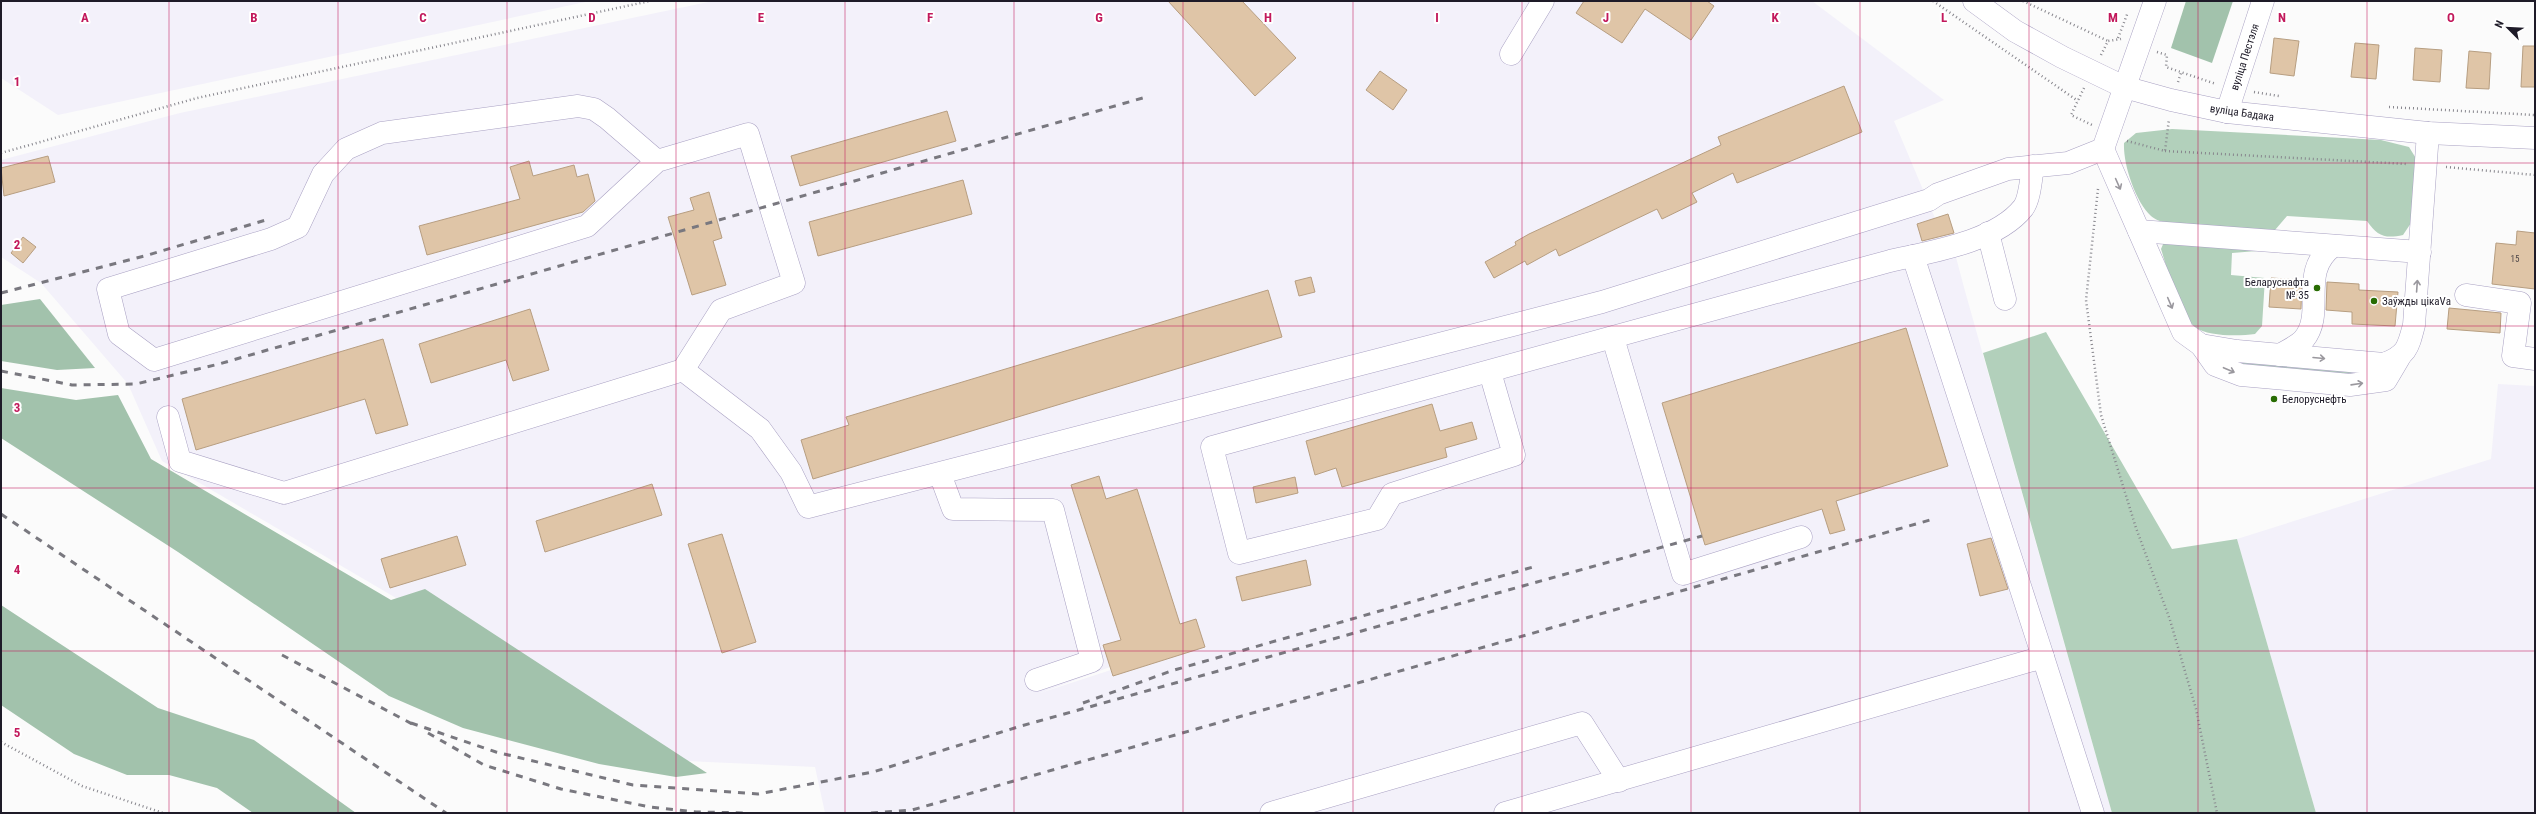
<svg xmlns="http://www.w3.org/2000/svg" width="2536" height="814" font-family="'Roboto Condensed',sans-serif">
<style>
.built{fill:#f3f1fa;fill-rule:evenodd}
.green{fill:#b2d0bb}
.forest{fill:#a2c2ac}
.building{fill:#dfc5a7;stroke:#b79e81}
.lines{fill:none;stroke-linecap:round;stroke-linejoin:round}
.minor-casing{stroke:#a9a1c3;stroke-width:23}
.major-casing{stroke:#a9a1c3;stroke-width:23}
.path{stroke:#87868d;stroke-width:2.5;stroke-dasharray:1 3;stroke-linecap:butt}
.minor{stroke:#fff;stroke-width:22}
.major{stroke:#fff;stroke-width:22}
.rail{stroke:#79787f;stroke-width:3;stroke-dasharray:7 7;stroke-linecap:butt}
.oneway{stroke:#9a989e}
.grid{fill:none;stroke:#c2185b;stroke-width:1;stroke-opacity:0.55}
.poi-dot{fill:#286c03;stroke:#fff;stroke-width:1.5}
.labels{text-anchor:middle;dominant-baseline:central;stroke-width:4;stroke-linejoin:round;paint-order:stroke}
.number-label{font-size:9px;fill:#4e4648}
.street-label{font-size:11px;fill:#1e1b28;stroke:#fff}
.poi-label{font-size:11px;fill:#1e1b28;stroke:#fff;text-anchor:start}
.grid-label{font-size:13px;text-anchor:middle;font-weight:bold;fill:#c2185b;stroke:#fff;stroke-width:4;stroke-linejoin:round;paint-order:stroke}
</style>
<rect width="100%" height="100%" fill="#fbfbfb"/>
<g class="built">
<path d="M 1,1 L 590,1 L 58,115 L 1,78 Z"/>
<path d="M 713,1 L 1812,1 L 1944,100 L 1894,121 L 1935,218 L 1948,214 L 1954,235 L 1953,246 L 1965,291 L 2112,813 L 825,813 L 815,767 L 665,760 L 391,595 L 162,461 L 128,384 L 41,283 L 1,257 L 1,160 L 180,113 ZM 1110,667 L 1111,670 L 1040,693 Z"/>
<path d="M 2498,384 L 2535,386 L 2535,813 L 2316,813 L 2237,539 L 2491,459 Z"/>
</g>
<g class="green">
<path d="M 2172,129 L 2381,140 L 2409,147 L 2417,160 L 2413,220 L 2403,235 C 2385,239 2377,236 2367,221 L 2287,216 L 2275,230 L 2165,223 C 2160,221 2154,219 2151,216 C 2135,201 2123,164 2124,143 L 2136,133 Z"/>
<path d="M 2164,242 L 2257,251 L 2232,253 L 2231,275 L 2265,278 L 2262,326 L 2255,334 C 2240,336 2208,337 2195,327 C 2178,313 2168,271 2161,249 Z"/>
<path d="M 2046,332 L 2172,549 L 2237,539 L 2316,813 L 2112,813 L 1983,353 Z"/>
<path d="M 2248,362 L 2340,369 L 2358,374 L 2348,377 L 2281,373 L 2237,363 Z"/>
</g>
<g class="forest">
<path d="M 2186,1 L 2233,1 L 2212,63 L 2171,48 Z"/>
<path d="M 40,299 L 95,368 L 57,370 L 1,361 L 1,305 Z"/>
<path d="M 1,388 L 76,400 L 118,395 L 151,459 L 391,600 L 425,589 L 707,773 L 676,777 L 599,764 L 463,728 L 389,696 L 178,552 L 1,438 Z"/>
<path d="M 1,605 L 158,708 L 254,740 L 356,813 L 253,813 L 217,788 L 169,775 L 127,775 L 74,754 L 1,705 Z"/>
</g>
<g class="building">
<path d="M 1168,1 L 1242,1 L 1296,58 L 1255,96 Z"/>
<path d="M 1584,1 L 1707,1 L 1714,6 L 1691,40 L 1645,9 L 1622,43 L 1576,13 Z"/>
<path d="M 2274,38 L 2299,41 L 2294,76 L 2270,73 Z"/>
<path d="M 2355,43 L 2379,45 L 2376,79 L 2351,77 Z"/>
<path d="M 2523,46 L 2535,46 L 2535,87 L 2521,87 Z"/>
<path d="M 2415,48 L 2442,50 L 2440,82 L 2413,80 Z"/>
<path d="M 2469,51 L 2491,53 L 2489,89 L 2466,88 Z"/>
<path d="M 1380,71 L 1407,90 L 1393,110 L 1366,90 Z"/>
<path d="M 1844,86 L 1862,132 L 1737,183 L 1733,173 L 1692,193 L 1697,202 L 1662,219 L 1657,209 L 1559,256 L 1556,249 L 1527,265 L 1525,261 L 1494,278 L 1485,262 L 1516,245 L 1515,242 L 1529,234 L 1721,145 L 1718,137 Z"/>
<path d="M 947,111 L 956,141 L 800,186 L 791,156 Z"/>
<path d="M 48,156 L 55,182 L 4,196 L 1,168 Z"/>
<path d="M 529,161 L 533,176 L 574,165 L 577,177 L 588,174 L 595,201 L 583,212 L 427,255 L 419,226 L 520,199 L 510,167 Z"/>
<path d="M 963,180 L 972,214 L 818,256 L 809,222 Z"/>
<path d="M 709,192 L 722,238 L 713,241 L 726,285 L 692,295 L 668,217 L 694,210 L 690,198 Z"/>
<path d="M 1948,214 L 1954,233 L 1922,241 L 1917,224 Z"/>
<path d="M 2517,231 L 2535,233 L 2535,289 L 2492,284 L 2496,243 L 2516,245 Z"/>
<path d="M 23,237 L 36,247 L 23,263 L 11,253 Z"/>
<path d="M 1311,277 L 1315,292 L 1299,296 L 1295,281 Z"/>
<path d="M 2271,278 L 2302,280 L 2301,309 L 2269,307 Z"/>
<path d="M 2327,282 L 2359,284 L 2359,290 L 2398,292 L 2395,326 L 2352,324 L 2352,312 L 2326,310 Z"/>
<path d="M 1268,290 L 1282,337 L 813,479 L 801,440 L 849,425 L 846,417 Z"/>
<path d="M 2449,308 L 2501,313 L 2500,333 L 2447,329 Z"/>
<path d="M 530,309 L 549,370 L 513,381 L 506,360 L 431,383 L 419,344 Z"/>
<path d="M 1906,328 L 1948,466 L 1836,501 L 1845,530 L 1830,534 L 1822,509 L 1705,545 L 1662,403 Z"/>
<path d="M 383,339 L 408,425 L 376,434 L 365,399 L 196,450 L 182,399 Z"/>
<path d="M 1432,404 L 1440,431 L 1472,422 L 1477,439 L 1445,448 L 1447,457 L 1342,487 L 1336,468 L 1315,475 L 1306,441 Z"/>
<path d="M 1099,476 L 1106,499 L 1137,489 L 1180,624 L 1196,619 L 1205,647 L 1113,676 L 1103,645 L 1121,640 L 1071,485 Z"/>
<path d="M 1295,477 L 1298,493 L 1256,503 L 1253,487 Z"/>
<path d="M 652,484 L 662,515 L 545,552 L 536,521 Z"/>
<path d="M 722,534 L 756,642 L 722,653 L 688,544 Z"/>
<path d="M 457,536 L 466,565 L 390,588 L 381,559 Z"/>
<path d="M 1991,538 L 2008,589 L 1980,596 L 1967,544 Z"/>
<path d="M 1306,560 L 1311,585 L 1242,601 L 1236,577 Z"/>
</g>
<g class="lines">
<defs>
<g id="minor">
<path d="M 1511,54 L 1543,1"/>
<path d="M 2227,112 L 2263,1"/>
<path d="M 2103,149 L 2183,332 L 2201,345 L 2237,351 L 2384,364 C 2407,355 2408,348 2414,325 L 2428,133"/>
<path d="M 657,161 L 607,118 L 594,109 L 578,106 L 382,133 L 346,149 L 323,174 L 298,227 L 271,239 L 108,289 L 119,334 L 154,360 L 587,226 L 657,161 L 748,134 L 794,283 L 721,310 L 683,370"/>
<path d="M 2139,231 L 2420,252"/>
<path d="M 1988,233 L 2005,299"/>
<path d="M 1913,256 L 2043,657"/>
<path d="M 2466,295 L 2520,303 L 2513,356 L 2535,359"/>
<path d="M 1613,338 L 1683,574 L 1801,537"/>
<path d="M 2201,345 L 2215,365 L 2241,375 L 2350,385 L 2386,380 L 2399,358"/>
<path d="M 2280,355 C 2288,350 2298,346 2304,339 C 2326,312 2298,272 2333,246"/>
<path d="M 1490,372 L 1514,455 L 1392,494 L 1377,519 L 1239,553 L 1212,447 L 1890,261 C 1930,252 1996,242 2023,208 C 2030,199 2031,178 2033,166"/>
<path d="M 168,417 L 180,461 L 284,493 L 683,370 L 760,429 L 791,472 L 808,507 L 1602,302 L 1929,200 L 1938,194 L 2008,169 L 2068,163 L 2103,149 L 2155,1"/>
<path d="M 940,474 L 953,509 L 1053,510 L 1092,661 L 1036,680"/>
<path d="M 1271,813 L 1582,723 L 1619,781"/>
<path d="M 1505,813 L 2043,657 L 2093,813"/>
</g>
<path id="major" d="M 1974,1 L 2015,31 L 2062,57 L 2124,87 L 2171,100 L 2227,112 L 2428,133 L 2535,138"/>
</defs>
<use href="#minor" class="minor-casing"/>
<use href="#major" class="major-casing"/>
<g class="path">
<path d="M 1933,1 L 2078,101"/>
<path d="M 2023,1 L 2108,41"/>
<path d="M 2118,38 L 2128,12"/>
<path d="M 2157,52 L 2167,55 L 2166,67 L 2216,84"/>
<path d="M 2101,55 L 2108,41 L 2121,39"/>
<path d="M 2178,82 L 2181,73"/>
<path d="M 2084,88 L 2071,115 L 2092,125"/>
<path d="M 2254,92 L 2279,96"/>
<path d="M 2389,107 L 2535,115"/>
<path d="M 2127,141 L 2165,151 L 2169,119"/>
<path d="M 2165,151 L 2407,164"/>
<path d="M 1,153 L 197,98 L 650,1"/>
<path d="M 2446,167 L 2535,175"/>
<path d="M 2098,189 L 2086,300 L 2101,415 L 2136,528 L 2170,620 L 2196,709 L 2217,813"/>
<path d="M 1,742 L 82,786 L 163,813"/>
</g>
<use href="#minor" class="minor"/>
<use href="#major" class="major"/>
<g class="rail">
<path d="M 1,293 L 148,255 L 266,220"/>
<path d="M 1,371 L 72,385 L 136,384 L 219,364 L 1146,97"/>
<path d="M 1,514 L 446,813"/>
<path d="M 282,655 L 416,726"/>
<path d="M 1083,703 L 1171,671 L 1533,567"/>
<path d="M 411,723 L 496,752 L 633,785 L 758,794 L 873,772 L 1021,726 L 1702,536"/>
<path d="M 428,733 L 484,765 L 561,789 L 650,807 L 696,812 L 749,813"/>
<path d="M 871,813 L 912,810 L 1930,520"/>
</g>
</g>
<defs><path id="oneway-shaft" d="M-6 0H5M1.5-3L5.5 0L1.5 3" fill="none" stroke-width="1.6" stroke-linecap="round" stroke-linejoin="round"/></defs>
<g class="oneway">
<use href="#oneway-shaft" transform="translate(2118 184) rotate(66)"/>
<use href="#oneway-shaft" transform="translate(2417 286) rotate(-86)"/>
<use href="#oneway-shaft" transform="translate(2170 303) rotate(67)"/>
<use href="#oneway-shaft" transform="translate(2319 358) rotate(5)"/>
<use href="#oneway-shaft" transform="translate(2229 370) rotate(23)"/>
<use href="#oneway-shaft" transform="translate(2357 384) rotate(-8)"/>
</g>
<path class="grid" d="M 169,1 L 169,813M 338,1 L 338,813M 507,1 L 507,813M 676,1 L 676,813M 845,1 L 845,813M 1014,1 L 1014,813M 1183,1 L 1183,813M 1353,1 L 1353,813M 1522,1 L 1522,813M 1691,1 L 1691,813M 1860,1 L 1860,813M 2029,1 L 2029,813M 2198,1 L 2198,813M 2367,1 L 2367,813M 1,163 L 2535,163M 1,326 L 2535,326M 1,488 L 2535,488M 1,651 L 2535,651"/>
<g class="poi-dot">
<circle cx="2317" cy="288" r="4"/>
<circle cx="2374" cy="301" r="4"/>
<circle cx="2274" cy="399" r="4"/>
</g>
<g class="labels">
<g class="number-label">
<text x="2515" y="259">15</text>
</g>
<g class="street-label">
<text transform="translate(2245 57) rotate(-72)">вуліца Пестэля</text>
<text transform="translate(2242 113) rotate(8)">вуліца Бадака</text>
</g>
<g class="poi-label">
<text x="2309" y="282" text-anchor="end">Беларуснафта<tspan x="2309" dy="13">№ 35</tspan></text>
<text x="2382" y="301">Заўжды цікаVа</text>
<text x="2282" y="399">Белоруснефть</text>
</g>
</g>
<g class="grid-label">
<text x="85" y="22">A</text>
<text x="254" y="22">B</text>
<text x="423" y="22">C</text>
<text x="592" y="22">D</text>
<text x="761" y="22">E</text>
<text x="930" y="22">F</text>
<text x="1099" y="22">G</text>
<text x="1268" y="22">H</text>
<text x="1437" y="22">I</text>
<text x="1606" y="22">J</text>
<text x="1775" y="22">K</text>
<text x="1944" y="22">L</text>
<text x="2113" y="22">M</text>
<text x="2282" y="22">N</text>
<text x="2451" y="22">O</text>
<text x="17" y="86">1</text>
<text x="17" y="249">2</text>
<text x="17" y="412">3</text>
<text x="17" y="574">4</text>
<text x="17" y="737">5</text>
</g>
<rect width="2536" height="814" fill="none" stroke="#1e1b28" stroke-width="4"/>
<g transform="translate(2508 28) rotate(294)" stroke="#ffffff" stroke-width="3" paint-order="stroke">
<path d="M0-3L7 15L0 10L-7 15Z" fill="#1e1b28"/>
<text y="-6" font-size="11" font-weight="bold" text-anchor="middle" fill="#1e1b28">N</text>
</g>
</svg>
